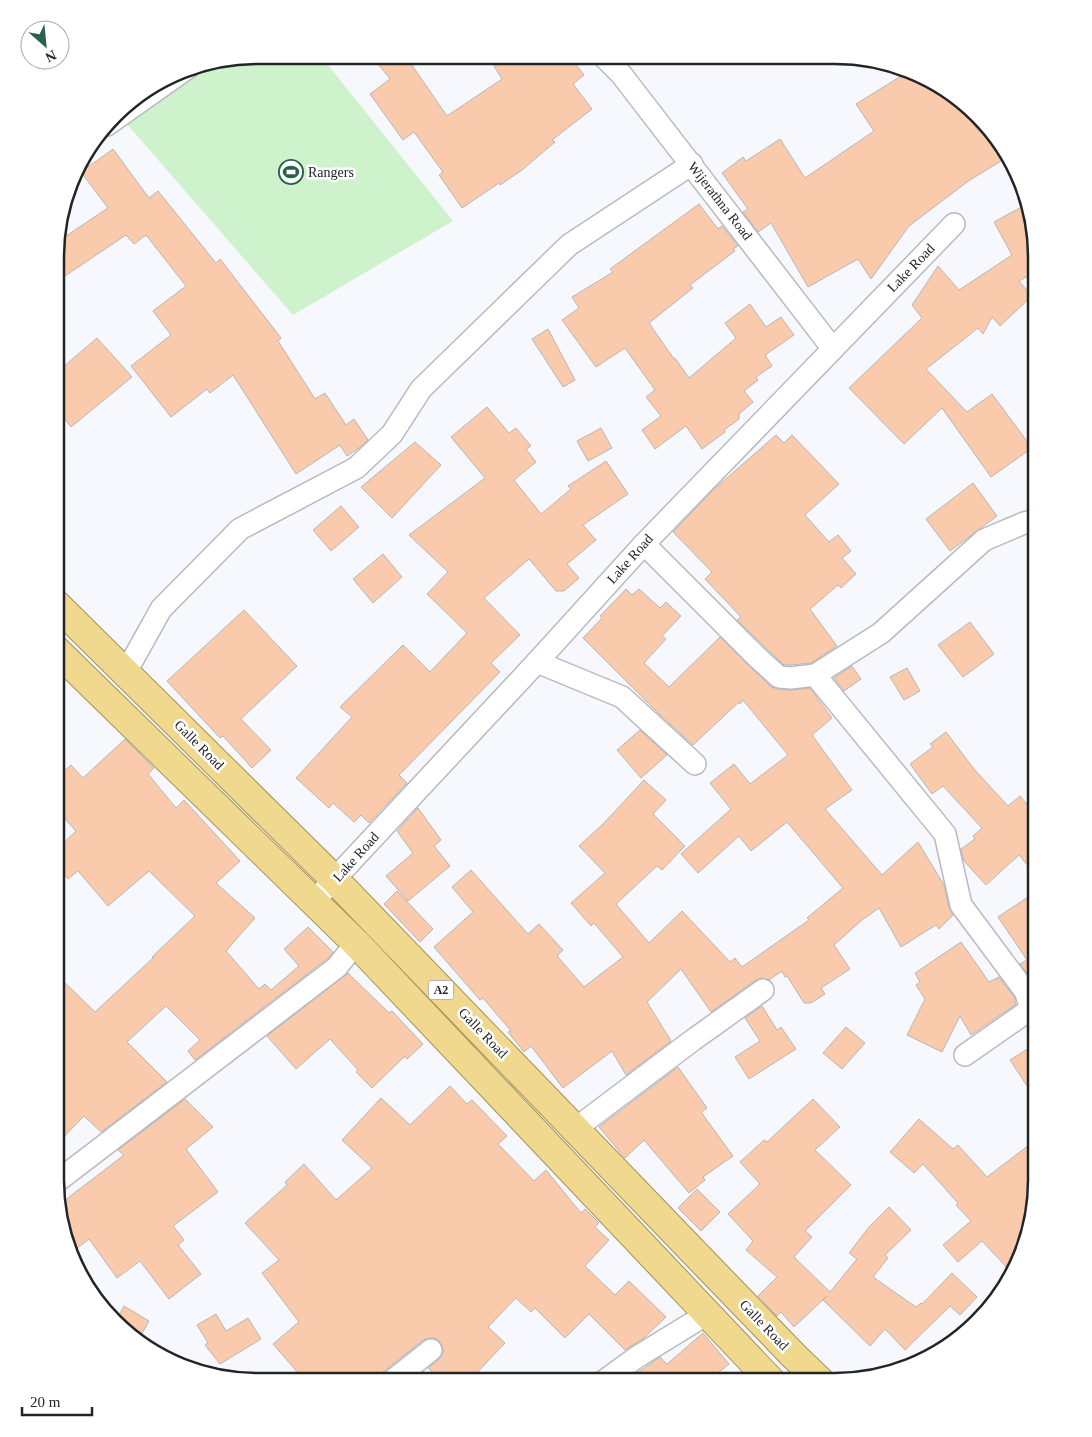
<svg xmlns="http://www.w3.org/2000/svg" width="1092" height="1437" font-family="'Times New Roman',serif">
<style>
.green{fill:#cef2cc}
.building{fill:#facaac;stroke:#bab5b2}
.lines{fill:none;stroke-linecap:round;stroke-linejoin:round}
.minor-casing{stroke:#b9babf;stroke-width:24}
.trunk-casing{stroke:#a69257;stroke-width:30}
.minor{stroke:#fff;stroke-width:21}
.trunk{stroke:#f0d88e;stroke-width:28}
.labels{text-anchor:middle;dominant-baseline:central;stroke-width:5;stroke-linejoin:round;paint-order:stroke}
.shield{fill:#fff;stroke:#656667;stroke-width:1}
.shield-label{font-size:12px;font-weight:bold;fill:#232426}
.poi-label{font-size:14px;fill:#232426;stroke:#fff;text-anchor:start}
.street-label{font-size:14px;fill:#232426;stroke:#fff}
.rim{fill:none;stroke:#232426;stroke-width:2.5}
</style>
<rect width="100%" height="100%" fill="#f7f8fd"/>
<path class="green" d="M 257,55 L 320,55 L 453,221 L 293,315 L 126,123 L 209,63 Z"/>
<g class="building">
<path d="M 371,55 L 405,55 L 447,116 L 502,79 L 488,56 L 569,56 L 584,75 L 573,84 L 592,109 L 552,140 L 555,142 L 522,170 L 500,185 L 499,183 L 462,208 L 439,175 L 443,172 L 414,132 L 403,140 L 370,94 L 390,79 Z"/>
<path d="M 906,73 L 948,89 L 961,101 L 978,131 L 988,125 L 1009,156 L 967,182 L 909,226 L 871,279 L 858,259 L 808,287 L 771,223 L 758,232 L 743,212 L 748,209 L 722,173 L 743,157 L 746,161 L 780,139 L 805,178 L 874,131 L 856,104 Z"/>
<path d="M 113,149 L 149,198 L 158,191 L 216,263 L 220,259 L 281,338 L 278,341 L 315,399 L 325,393 L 346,425 L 354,419 L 368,440 L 359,448 L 347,456 L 340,445 L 296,474 L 233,375 L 210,393 L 207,389 L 171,417 L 131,366 L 171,335 L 153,311 L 186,286 L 146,235 L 134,244 L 126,235 L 65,276 L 57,263 L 57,242 L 108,208 L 81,172 Z"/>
<path d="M 699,204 L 718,229 L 722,226 L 738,246 L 733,249 L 735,251 L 690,285 L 693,288 L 649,323 L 674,359 L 675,358 L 689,378 L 736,338 L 725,323 L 750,304 L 766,327 L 781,317 L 794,335 L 765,355 L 772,366 L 756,377 L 758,380 L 744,391 L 753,402 L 739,414 L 739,419 L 724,430 L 725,432 L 702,449 L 686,426 L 655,449 L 642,430 L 661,416 L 646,397 L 655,390 L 625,348 L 596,367 L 562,320 L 579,308 L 572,297 L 613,272 L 610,269 Z"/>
<path d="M 1025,205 L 1037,256 L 1037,271 L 1019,281 L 1032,296 L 1000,326 L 992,317 L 983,334 L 978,328 L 926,369 L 967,412 L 992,394 L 1032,448 L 991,477 L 942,408 L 904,444 L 849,388 L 922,318 L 912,305 L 938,266 L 959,290 L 1012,255 L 994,222 Z"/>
<path d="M 548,329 L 575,380 L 563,387 L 532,339 Z"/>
<path d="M 97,338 L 132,377 L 71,427 L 56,408 L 56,373 Z"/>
<path d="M 487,407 L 509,433 L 516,428 L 531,446 L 526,449 L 536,462 L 514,480 L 541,514 L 571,489 L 568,486 L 606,461 L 628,494 L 583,525 L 596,540 L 567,564 L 579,578 L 564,591 L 556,591 L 529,559 L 484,598 L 520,635 L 491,663 L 500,672 L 399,775 L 407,783 L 369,823 L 361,815 L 354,822 L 333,803 L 329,808 L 296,778 L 352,717 L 340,707 L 403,645 L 430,672 L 467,633 L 427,594 L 448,572 L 409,535 L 485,478 L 451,437 Z"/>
<path d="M 601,428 L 612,448 L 588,461 L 577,441 Z"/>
<path d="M 776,435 L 784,443 L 792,435 L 839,484 L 805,515 L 829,542 L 838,535 L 851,551 L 842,558 L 856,574 L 841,588 L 838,585 L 810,609 L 837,646 L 811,663 L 791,665 L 784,665 L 737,620 L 741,617 L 705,579 L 712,572 L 673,532 L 712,491 Z"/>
<path d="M 415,442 L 441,465 L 392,518 L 361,487 Z"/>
<path d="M 973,483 L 997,516 L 950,551 L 926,519 Z"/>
<path d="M 341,506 L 359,527 L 331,551 L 313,530 Z"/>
<path d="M 383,554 L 402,577 L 373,603 L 353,579 Z"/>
<path d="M 626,589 L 632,595 L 639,589 L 660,608 L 666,602 L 681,616 L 662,636 L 666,639 L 644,663 L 669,687 L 720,637 L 771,687 L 778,689 L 790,690 L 810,688 L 832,718 L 812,735 L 852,790 L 825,809 L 882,875 L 918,842 L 944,885 L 949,908 L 953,915 L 939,929 L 936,925 L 901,947 L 879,908 L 862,920 L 834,945 L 850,969 L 821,988 L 825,994 L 811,1003 L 804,1003 L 787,976 L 785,977 L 782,971 L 769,980 L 762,978 L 756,980 L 711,1012 L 681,969 L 647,1002 L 671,1041 L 626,1075 L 612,1051 L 563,1088 L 531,1046 L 524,1052 L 508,1032 L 511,1031 L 483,998 L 480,1000 L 434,947 L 473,912 L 452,887 L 471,870 L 528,934 L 539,924 L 563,950 L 557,956 L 584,987 L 623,957 L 594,923 L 591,926 L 571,903 L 605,873 L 579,846 L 604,823 L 644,780 L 666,800 L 653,814 L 685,846 L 662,870 L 657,866 L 616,904 L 649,943 L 682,911 L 730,962 L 735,958 L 742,967 L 809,920 L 807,918 L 843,888 L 787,822 L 751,851 L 739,836 L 698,873 L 681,854 L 731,809 L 710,783 L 734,764 L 750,784 L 788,755 L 743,700 L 740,704 L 739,702 L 693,745 L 658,713 L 583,638 L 602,618 L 600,616 Z"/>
<path d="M 244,610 L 297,666 L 241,719 L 271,750 L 252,768 L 223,736 L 220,738 L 167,681 Z"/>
<path d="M 970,622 L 994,654 L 963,677 L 938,645 Z"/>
<path d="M 852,666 L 861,679 L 844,691 L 834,678 Z"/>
<path d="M 907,668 L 920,691 L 904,700 L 890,677 Z"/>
<path d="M 640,730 L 667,755 L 641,778 L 617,750 Z"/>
<path d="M 946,732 L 974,769 L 1008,806 L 1020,796 L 1037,816 L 1037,877 L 1019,855 L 986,885 L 964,861 L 961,849 L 975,839 L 973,836 L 982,828 L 943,786 L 932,794 L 910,764 L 933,747 L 930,744 Z"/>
<path d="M 125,739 L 154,768 L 148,774 L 176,808 L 184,800 L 240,861 L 216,883 L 255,918 L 226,951 L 259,989 L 265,984 L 271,990 L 299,966 L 284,949 L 308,927 L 333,952 L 328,958 L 195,1060 L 188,1051 L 200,1040 L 166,1006 L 127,1042 L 167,1082 L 101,1132 L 84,1116 L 55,1146 L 55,973 L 95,1012 L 153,958 L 152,957 L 195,916 L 149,871 L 108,906 L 78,871 L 68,879 L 56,864 L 56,850 L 76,831 L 56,809 L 56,779 L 71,765 L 83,778 Z"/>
<path d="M 418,808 L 441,840 L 434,846 L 450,866 L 408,901 L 386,876 L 413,853 L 397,831 Z"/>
<path d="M 397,891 L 433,929 L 420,942 L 384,904 Z"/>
<path d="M 1037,891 L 1037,986 L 1020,964 L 1027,960 L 998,917 Z"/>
<path d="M 961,942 L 989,982 L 999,977 L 1014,997 L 1016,1004 L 971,1035 L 960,1016 L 942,1052 L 907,1035 L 925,999 L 916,985 L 920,982 L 915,973 Z"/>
<path d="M 348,973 L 389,1013 L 392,1011 L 423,1044 L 407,1059 L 405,1056 L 372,1088 L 356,1072 L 358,1070 L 330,1039 L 296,1069 L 267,1036 Z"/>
<path d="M 762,1006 L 777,1030 L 781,1027 L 796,1049 L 749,1079 L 735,1057 L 760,1041 L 745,1018 Z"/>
<path d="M 846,1027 L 865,1043 L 842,1069 L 823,1053 Z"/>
<path d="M 1037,1043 L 1037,1101 L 1010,1060 Z"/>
<path d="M 678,1067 L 707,1108 L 701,1112 L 733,1156 L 703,1177 L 705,1180 L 689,1193 L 644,1140 L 625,1158 L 599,1127 Z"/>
<path d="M 450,1086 L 467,1104 L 472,1100 L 507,1136 L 498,1144 L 534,1181 L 546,1170 L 581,1213 L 585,1209 L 599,1223 L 595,1227 L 609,1240 L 585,1266 L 615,1295 L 629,1281 L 666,1317 L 644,1338 L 625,1350 L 589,1314 L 565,1338 L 535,1308 L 531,1312 L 516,1298 L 488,1327 L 505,1343 L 469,1381 L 442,1381 L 428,1368 L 439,1359 L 443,1354 L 443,1349 L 440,1342 L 435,1338 L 430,1338 L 423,1340 L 384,1371 L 381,1376 L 380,1381 L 305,1381 L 273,1344 L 299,1322 L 262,1273 L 279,1260 L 245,1223 L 287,1185 L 285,1182 L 304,1164 L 336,1200 L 372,1168 L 342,1140 L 381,1098 L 410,1125 Z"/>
<path d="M 185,1099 L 213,1127 L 186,1149 L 218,1192 L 173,1226 L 184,1240 L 178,1245 L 201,1274 L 169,1299 L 140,1261 L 117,1278 L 89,1239 L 72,1252 L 60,1204 L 124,1155 L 118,1150 Z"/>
<path d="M 813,1099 L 840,1127 L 815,1150 L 851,1185 L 805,1231 L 812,1237 L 794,1257 L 830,1292 L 857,1259 L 849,1253 L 869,1227 L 889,1207 L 911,1230 L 885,1255 L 888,1258 L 873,1277 L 916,1307 L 921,1303 L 922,1304 L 952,1273 L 977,1297 L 960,1315 L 950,1306 L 905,1350 L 885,1329 L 870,1346 L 823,1300 L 827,1296 L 794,1327 L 781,1312 L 777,1316 L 758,1296 L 777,1277 L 746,1250 L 753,1241 L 728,1214 L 760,1184 L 740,1162 L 764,1140 L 767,1142 Z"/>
<path d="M 919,1119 L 953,1149 L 958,1145 L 987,1177 L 1029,1145 L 1037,1154 L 1037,1194 L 1026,1245 L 1012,1273 L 982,1241 L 958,1262 L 943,1245 L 971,1221 L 956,1205 L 958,1203 L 923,1164 L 914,1173 L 890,1152 Z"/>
<path d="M 697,1189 L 720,1212 L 701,1231 L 678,1208 Z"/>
<path d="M 124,1306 L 149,1321 L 139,1339 L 124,1330 L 115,1322 Z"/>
<path d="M 216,1314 L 226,1331 L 248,1318 L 261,1339 L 220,1364 L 205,1345 L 208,1343 L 197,1325 Z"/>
<path d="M 703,1333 L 729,1364 L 718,1373 L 727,1382 L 626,1381 L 660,1357 L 667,1364 Z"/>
</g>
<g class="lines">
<defs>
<g id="minor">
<path d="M 603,56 L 621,74 L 833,349"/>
<path d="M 107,125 L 189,67"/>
<path d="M 644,544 L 758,658 L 779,677 L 791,678 L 815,675 L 881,633 L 984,540 L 1024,523 L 1037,520"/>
<path d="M 537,662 L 622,697 L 695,764"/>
<path d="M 126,672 L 161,609 L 240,529 L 356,468 L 392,434 L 421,389 L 569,245 L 692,164"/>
<path d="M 815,675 L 945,834 L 961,905 L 1025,991 L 1029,1002 L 1028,1011 L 965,1055"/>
<path d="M 314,901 L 537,662 L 644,544 L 954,224"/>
<path d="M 575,1129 L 693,1040 L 763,990"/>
<path d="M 55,1183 L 337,967 L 356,943"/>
<path d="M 392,1381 L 431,1350"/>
<path d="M 604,1381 L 637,1357 L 707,1314"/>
</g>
<g id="trunk">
<path d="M 56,604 L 335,880 L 793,1355 L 821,1382"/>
<path d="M 56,650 L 356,943 L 772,1382"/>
</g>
</defs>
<use href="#minor" class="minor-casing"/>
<use href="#trunk" class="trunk-casing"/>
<use href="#minor" class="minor"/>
<use href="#trunk" class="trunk"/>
</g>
<defs>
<symbol id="stadium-ring" viewBox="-11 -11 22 22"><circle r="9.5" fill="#fff" stroke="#2a634c" stroke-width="1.5"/><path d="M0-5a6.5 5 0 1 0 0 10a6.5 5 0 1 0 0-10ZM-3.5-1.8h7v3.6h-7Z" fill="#2a634c"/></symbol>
</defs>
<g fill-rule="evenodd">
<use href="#stadium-ring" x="277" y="158" width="28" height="28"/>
</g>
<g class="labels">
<rect class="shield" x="428.5" y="980.5" width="25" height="19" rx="4"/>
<g class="shield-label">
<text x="441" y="990">A2</text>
</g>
<g class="poi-label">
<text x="308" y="172">Rangers</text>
</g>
<g class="street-label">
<text transform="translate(720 201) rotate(52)">Wijerathna Road</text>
<text transform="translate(911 268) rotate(-46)">Lake Road</text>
<text transform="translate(630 559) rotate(-48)">Lake Road</text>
<text transform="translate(199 745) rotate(45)">Galle Road</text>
<text transform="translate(356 857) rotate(-48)">Lake Road</text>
<text transform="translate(483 1033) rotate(46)">Galle Road</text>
<text transform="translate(764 1325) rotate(46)">Galle Road</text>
</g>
</g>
<path d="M0 0H1092V1437H0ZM257 64H835A193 193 0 0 1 1028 257V1180A193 193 0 0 1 835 1373H257A193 193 0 0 1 64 1180V257A193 193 0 0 1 257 64Z" fill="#fff" fill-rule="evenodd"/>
<path class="rim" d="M257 64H835A193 193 0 0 1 1028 257V1180A193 193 0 0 1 835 1373H257A193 193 0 0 1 64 1180V257A193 193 0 0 1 257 64Z"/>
<g transform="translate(45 45) rotate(153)"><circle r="24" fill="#ffffff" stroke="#a7a7a8"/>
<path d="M0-4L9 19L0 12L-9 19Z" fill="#2a634c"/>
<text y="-8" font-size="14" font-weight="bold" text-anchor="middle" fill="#232426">N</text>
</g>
<path d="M22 1407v8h70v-8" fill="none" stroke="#232426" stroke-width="2.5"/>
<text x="30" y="1407" font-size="15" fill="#232426" stroke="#ffffff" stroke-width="4" paint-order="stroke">20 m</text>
</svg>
